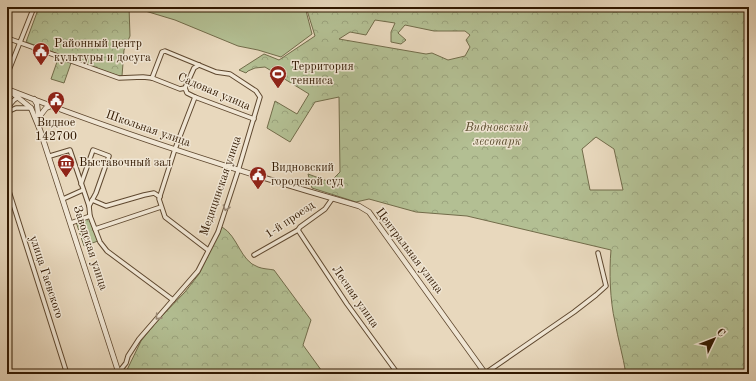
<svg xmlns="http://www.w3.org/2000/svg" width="756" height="381" font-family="'Old Standard TT',serif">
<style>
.forest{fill:url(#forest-crowns);stroke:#726c4a;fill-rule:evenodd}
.pitch{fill:#b3bf93;stroke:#726c4a}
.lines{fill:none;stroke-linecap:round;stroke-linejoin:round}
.minor-casing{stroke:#5f482f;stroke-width:5.5}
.tertiary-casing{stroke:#5f482f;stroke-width:6}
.minor{stroke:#f0e6d4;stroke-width:3.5}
.tertiary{stroke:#f0e6d4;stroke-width:4.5}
.oneway{stroke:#9a8975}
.labels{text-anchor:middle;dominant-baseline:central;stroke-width:3;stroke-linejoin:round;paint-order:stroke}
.poi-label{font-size:12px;fill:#311800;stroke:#f0e6d4;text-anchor:start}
.street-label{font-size:12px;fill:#311800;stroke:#f0e6d4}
.park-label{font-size:12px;font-style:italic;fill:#584a2c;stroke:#f0e6d4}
</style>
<defs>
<pattern id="forest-crowns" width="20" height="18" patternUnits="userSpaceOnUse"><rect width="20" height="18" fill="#b3bf93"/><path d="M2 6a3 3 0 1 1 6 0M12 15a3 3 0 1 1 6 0" fill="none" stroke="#9aa37d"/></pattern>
</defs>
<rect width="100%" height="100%" fill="#e8d8bd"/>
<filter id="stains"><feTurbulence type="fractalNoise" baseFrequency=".005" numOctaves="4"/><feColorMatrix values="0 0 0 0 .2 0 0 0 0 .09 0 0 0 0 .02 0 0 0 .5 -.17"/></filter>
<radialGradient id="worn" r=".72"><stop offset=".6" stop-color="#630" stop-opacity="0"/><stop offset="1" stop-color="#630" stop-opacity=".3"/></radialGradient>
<g class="forest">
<path d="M 39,7 L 129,7 L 130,36 L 124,50 L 122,76 L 118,76 L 26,42 Z"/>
<path d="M 306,7 L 749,7 L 749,374 L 626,374 C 623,356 618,339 615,322 C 610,301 609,271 611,250 L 467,216 L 416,212 L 369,199 L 356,202 L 312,188 L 308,174 L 330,182 L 340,172 L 339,97 L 315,102 L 290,142 L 267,128 L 275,101 L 297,114 L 309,94 L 265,67 L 255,68 L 248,71 L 246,73 L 239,70 L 264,54 L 279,60 L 315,36 ZM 375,20 L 395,23 L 391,32 L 391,42 L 401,44 L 406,40 L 398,33 L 405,25 L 434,31 L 465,31 L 470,35 L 466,40 L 470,47 L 465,56 L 448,60 L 432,53 L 426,54 L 339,39 L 350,32 L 366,35 ZM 596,137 L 614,149 L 623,190 L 590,190 L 582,149 Z"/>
<path d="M 58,59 L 71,63 L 64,83 L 51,79 Z"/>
<path d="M 90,218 L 98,241 L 84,246 L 76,222 Z"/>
<path d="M 222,227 C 238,236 240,261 258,267 C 263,269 269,269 274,270 L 311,320 L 303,345 L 324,374 L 125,374 L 141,341 L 158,320 L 185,292 L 199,274 Z"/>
</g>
<path class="pitch" d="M 132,7 L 305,7 L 312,34 L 281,57 L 258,50 L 238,46 L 175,20 Z"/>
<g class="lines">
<defs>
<g id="minor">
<path d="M 7,38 L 119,78 L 143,77 L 152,78 L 180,89 L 185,88 L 187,93 L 195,97 L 254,119"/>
<path d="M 7,75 L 34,7"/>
<path d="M 185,88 L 194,68 L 199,65"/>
<path d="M 195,97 L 175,149 L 159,199 L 165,217 L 208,250"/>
<path d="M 7,104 L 10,94 L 9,91"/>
<path d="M 7,108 L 14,100 L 19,97"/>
<path d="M 7,112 L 16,108 L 31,108"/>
<path d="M 50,156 L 70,150 L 89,206"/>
<path d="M 81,184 L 93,150 L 109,156 L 96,193 L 89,206 L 90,216 L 100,242 L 107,251 L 173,300"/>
<path d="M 7,185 L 67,374"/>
<path d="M 63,199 L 83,190"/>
<path d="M 92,200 L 106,206 L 144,195 L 154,193 L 160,197"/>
<path d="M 71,223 L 90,216"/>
<path d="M 95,229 L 161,207"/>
<path d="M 298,230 L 347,304 L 398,374"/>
<path d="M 254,255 L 298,230 L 300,227 L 325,209 L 332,199"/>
<path d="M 118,373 L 126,363 L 128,356 L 139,339 L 198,271 L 218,232 L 238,171 L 260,97 L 256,91 L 230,74 L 216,72 L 165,51 L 162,52 L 152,78"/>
<path d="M 484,374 L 574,312 L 596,295 L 606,286 L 598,253"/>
</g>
<g id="tertiary">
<path d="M 7,89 C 122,134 240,172 359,206 L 369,212 L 485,373"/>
<path d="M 11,92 L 31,108 L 40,130 L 119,374"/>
<path d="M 34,99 L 37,104 L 39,123"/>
<path d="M 39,117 L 46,108 L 51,106"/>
</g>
</defs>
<use href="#minor" class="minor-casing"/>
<use href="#tertiary" class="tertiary-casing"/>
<use href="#minor" class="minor"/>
<use href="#tertiary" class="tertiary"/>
</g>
<defs><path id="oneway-chevron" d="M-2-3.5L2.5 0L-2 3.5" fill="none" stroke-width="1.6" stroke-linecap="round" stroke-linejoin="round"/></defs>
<g class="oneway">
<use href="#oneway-chevron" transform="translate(226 208) rotate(109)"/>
<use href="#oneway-chevron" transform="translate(158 317) rotate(132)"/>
</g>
<defs>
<symbol id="civic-pin" viewBox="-11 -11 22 30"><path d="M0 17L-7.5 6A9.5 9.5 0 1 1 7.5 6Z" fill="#8f2418" stroke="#f0e6d4"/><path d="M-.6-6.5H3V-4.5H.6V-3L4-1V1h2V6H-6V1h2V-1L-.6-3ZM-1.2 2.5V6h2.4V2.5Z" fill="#fff"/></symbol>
<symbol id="stadium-pin" viewBox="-11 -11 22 30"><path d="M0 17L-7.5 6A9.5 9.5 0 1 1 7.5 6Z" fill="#8f2418" stroke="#f0e6d4"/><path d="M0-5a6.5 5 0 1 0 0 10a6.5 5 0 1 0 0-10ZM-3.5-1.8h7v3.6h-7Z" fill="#fff"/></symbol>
<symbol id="museum-pin" viewBox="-11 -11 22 30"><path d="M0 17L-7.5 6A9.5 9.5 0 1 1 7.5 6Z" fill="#8f2418" stroke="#f0e6d4"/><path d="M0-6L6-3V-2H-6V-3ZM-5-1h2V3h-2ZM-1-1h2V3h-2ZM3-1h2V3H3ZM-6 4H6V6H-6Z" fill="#fff"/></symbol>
</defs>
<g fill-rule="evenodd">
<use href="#civic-pin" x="31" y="41" width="20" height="27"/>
<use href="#stadium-pin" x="268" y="64" width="20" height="27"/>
<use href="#civic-pin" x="46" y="90" width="20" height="27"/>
<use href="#museum-pin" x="56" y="153" width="20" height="27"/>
<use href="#civic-pin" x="248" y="165" width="20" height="27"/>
</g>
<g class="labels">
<g class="poi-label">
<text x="54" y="44">Районный центр<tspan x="54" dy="14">культуры и досуга</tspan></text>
<text x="291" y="67">Территория<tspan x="291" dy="14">тенниса</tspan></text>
<text x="56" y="123" text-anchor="middle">Видное<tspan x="56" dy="14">142700</tspan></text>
<text x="79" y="163">Выставочный зал</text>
<text x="271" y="168">Видновский<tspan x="271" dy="14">городской суд</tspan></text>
</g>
<g class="street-label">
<text transform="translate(214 92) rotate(23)">Садовая улица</text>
<text transform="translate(148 129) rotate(19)">Школьная улица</text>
<text transform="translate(221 186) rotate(-71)">Медицинская улица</text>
<text transform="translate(290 220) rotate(-34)">1-й проезд</text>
<text transform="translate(90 248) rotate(72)">Заводская улица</text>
<text transform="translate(409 251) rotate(53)">Центральная улица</text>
<text transform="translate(46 277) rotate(72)">улица Гаевского</text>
<text transform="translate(355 297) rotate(55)">Лесная улица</text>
</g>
<g class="park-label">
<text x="497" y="128">Видновский<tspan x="497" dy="14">лесопарк</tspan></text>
</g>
</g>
<rect width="756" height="381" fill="none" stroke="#e8d8bd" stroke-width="24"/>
<rect x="8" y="8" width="740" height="365" fill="none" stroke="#311800" stroke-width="2"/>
<rect x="12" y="12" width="732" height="357" fill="none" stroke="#311800"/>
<g transform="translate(714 339) rotate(47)" stroke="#f0e6d4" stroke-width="3" paint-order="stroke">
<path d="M0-3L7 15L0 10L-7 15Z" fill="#311800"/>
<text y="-6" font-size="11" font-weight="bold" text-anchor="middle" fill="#311800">С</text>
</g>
<rect width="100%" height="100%" filter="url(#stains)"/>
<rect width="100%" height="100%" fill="url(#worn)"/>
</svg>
